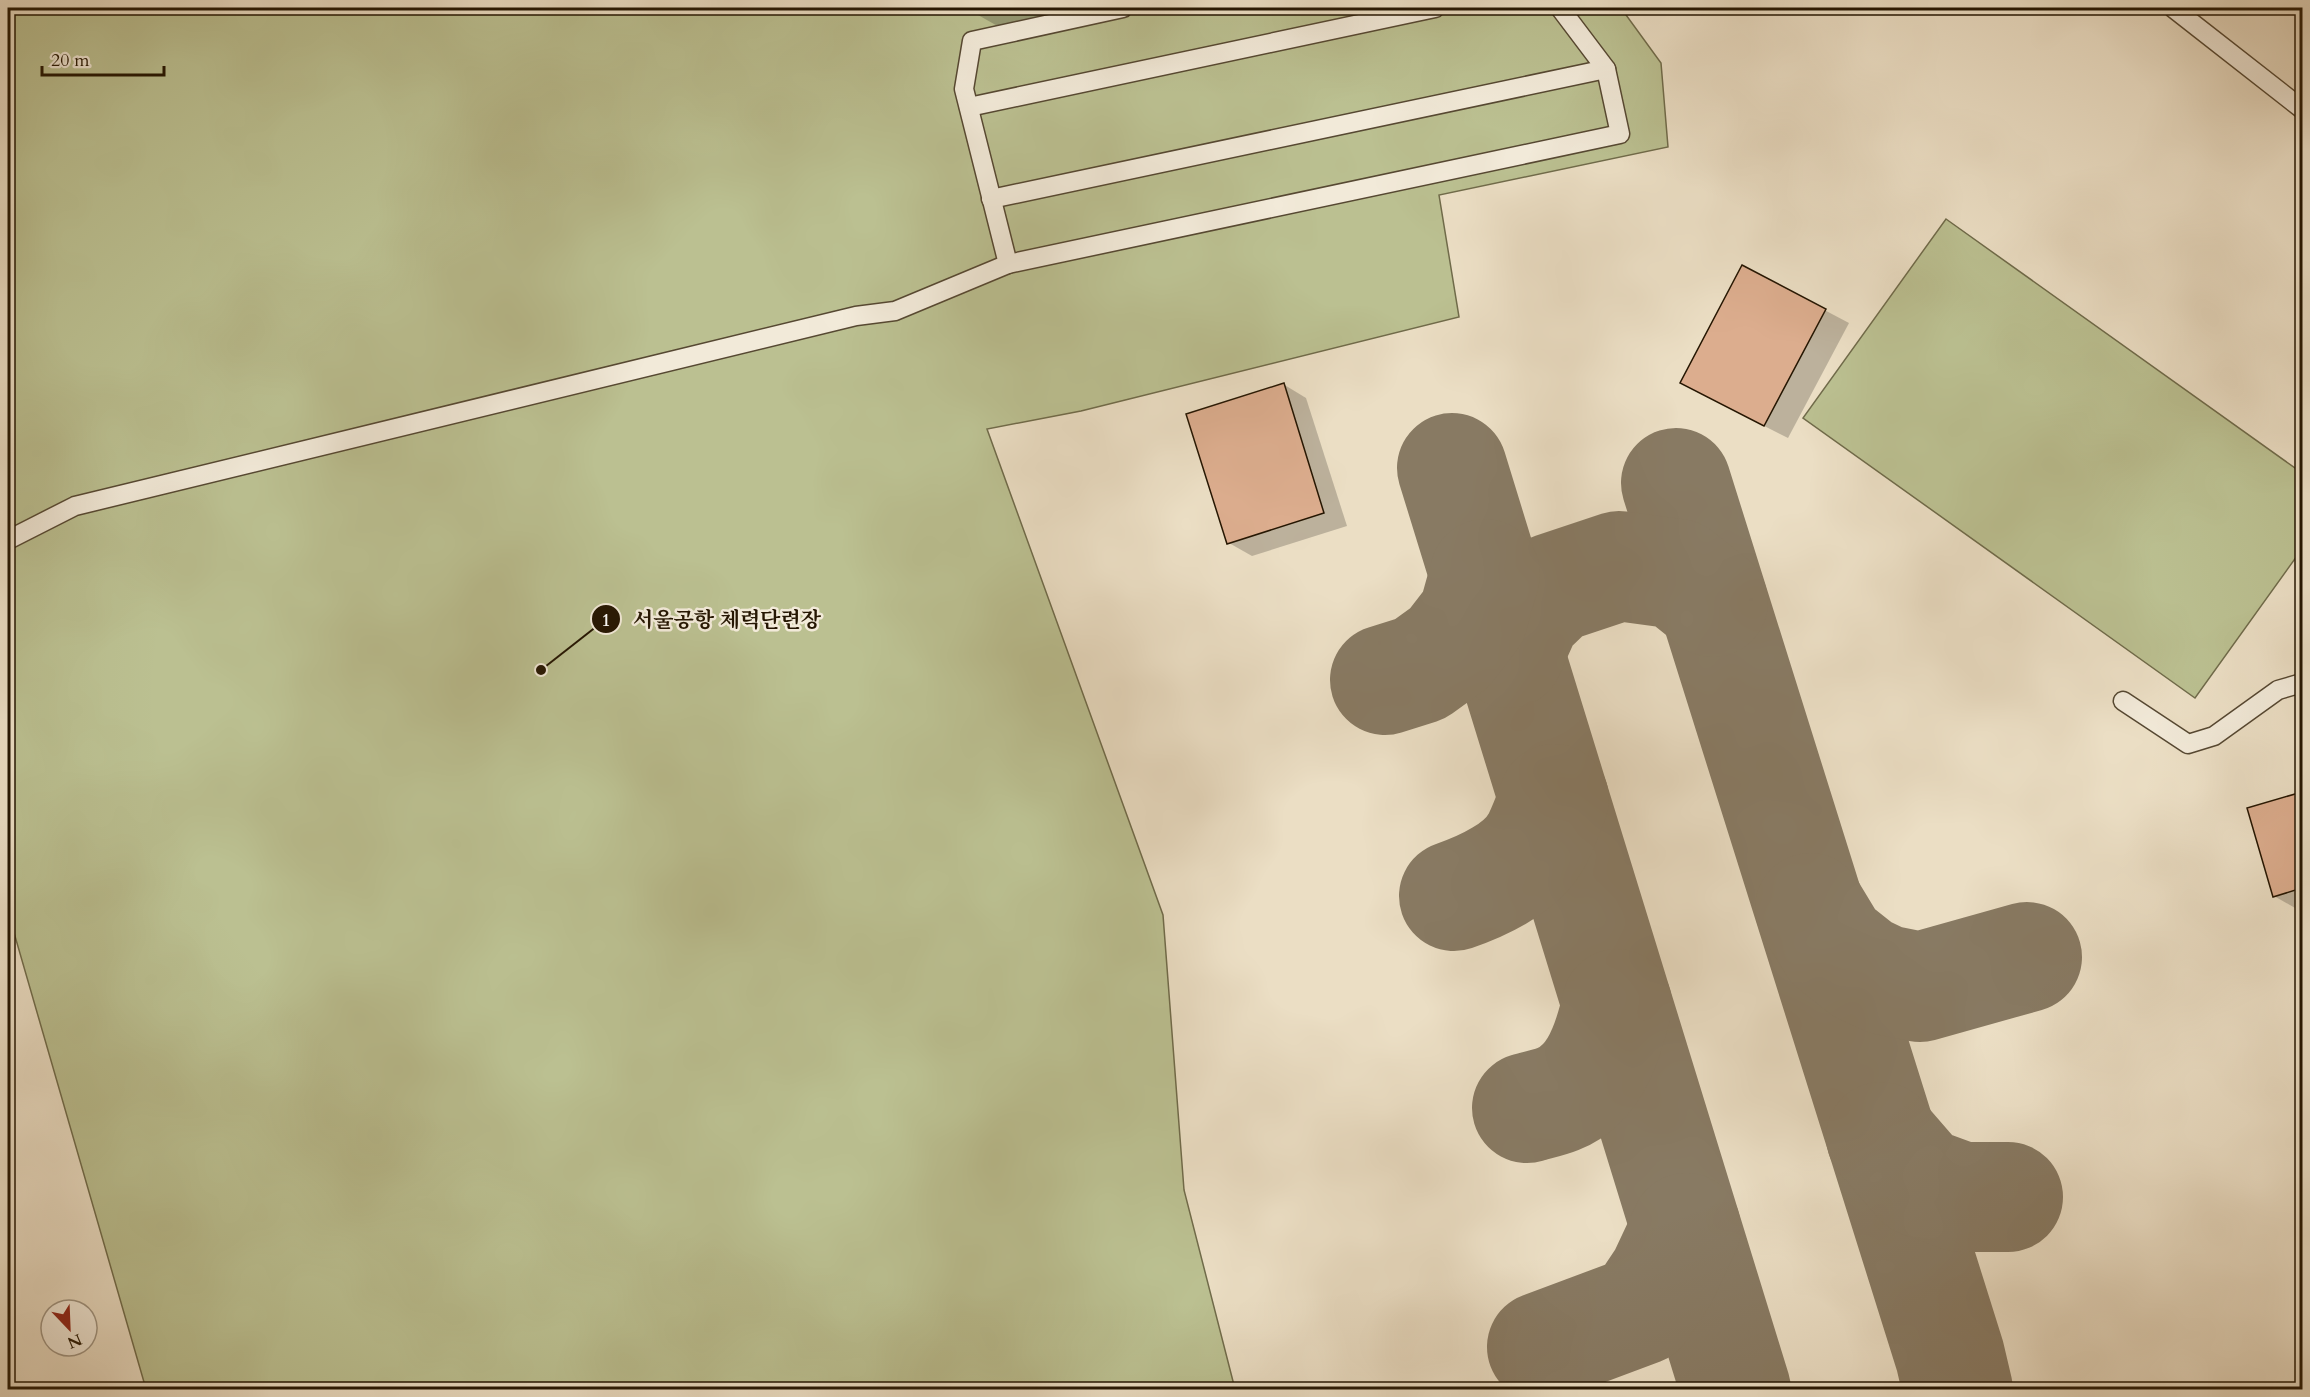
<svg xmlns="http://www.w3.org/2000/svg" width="2310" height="1397" font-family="Cardo,'Noto Serif KR',serif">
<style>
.green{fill:#bbc091;stroke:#706b4a;stroke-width:1.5}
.shadow{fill:#0003}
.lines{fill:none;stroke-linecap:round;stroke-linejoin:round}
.taxiway{stroke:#887a63;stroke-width:110}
.building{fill:#dcad8e;stroke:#251602;stroke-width:1.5}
.service-casing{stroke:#564832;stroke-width:21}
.service{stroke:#f2ead9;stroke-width:18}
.leader{fill:none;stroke:#251602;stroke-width:2}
.callout-dot{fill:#251602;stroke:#f2ead9;stroke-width:2}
.mark-label{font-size:18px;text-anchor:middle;font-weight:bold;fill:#fff}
.callout-label{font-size:21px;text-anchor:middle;font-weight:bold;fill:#251602;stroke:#f2ead9;stroke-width:5;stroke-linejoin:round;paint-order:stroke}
</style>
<rect width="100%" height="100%" fill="#ebdec4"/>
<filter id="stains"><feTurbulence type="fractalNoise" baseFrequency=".00333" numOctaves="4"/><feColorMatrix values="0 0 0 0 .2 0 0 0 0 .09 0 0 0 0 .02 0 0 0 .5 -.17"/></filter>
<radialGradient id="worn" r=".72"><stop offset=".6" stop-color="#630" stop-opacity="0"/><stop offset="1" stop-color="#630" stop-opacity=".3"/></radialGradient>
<g class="green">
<path d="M 8,8 L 1621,8 L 1661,63 L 1668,147 L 1439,195 L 1459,317 L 1081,411 L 987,429 L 1163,915 L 1184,1190 L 1235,1389 L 146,1389 L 8,912 Z"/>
<path d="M 1946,219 L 2302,473 L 2302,549 L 2195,698 L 1803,418 Z"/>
</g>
<g class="shadow">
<path d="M 970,8 L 1089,8 L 1001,28 L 971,11 Z"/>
<path d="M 1743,267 L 1849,323 L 1788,438 L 1705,396 Z"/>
<path d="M 1283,384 L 1306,398 L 1347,526 L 1252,556 L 1229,543 Z"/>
<path d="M 2302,793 L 2302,912 L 2274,896 L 2249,809 Z"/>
</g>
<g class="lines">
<g class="taxiway">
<path d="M 1452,468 L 1736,1390"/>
<path d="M 1676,483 L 1950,1356 L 1958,1390"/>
<path d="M 1509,653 L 1527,613 L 1553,588 L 1619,566 L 1678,574 L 1713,602"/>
<path d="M 1385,680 L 1420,669 L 1449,648 L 1473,617 L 1485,574"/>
<path d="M 1454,896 C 1483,886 1523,868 1538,838 C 1544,826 1549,812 1554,799"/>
<path d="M 1810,908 L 1833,946 L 1862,969 L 1885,980 L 1920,987 L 2027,957"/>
<path d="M 1527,1108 C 1537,1105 1548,1103 1558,1099 C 1596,1084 1609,1039 1617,1004"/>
<path d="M 1881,1137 L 1920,1182 L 1961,1197 L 2008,1197"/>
<path d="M 1542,1347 L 1641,1310 L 1663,1277 L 1686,1228"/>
</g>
</g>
<g class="building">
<path d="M 969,8 L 988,8 L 970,12 Z"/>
<path d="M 1742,265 L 1826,309 L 1764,426 L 1680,383 Z"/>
<path d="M 1284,383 L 1324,513 L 1227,544 L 1186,414 Z"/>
<path d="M 2302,792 L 2302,888 L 2273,897 L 2247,808 Z"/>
</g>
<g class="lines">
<defs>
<g id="service">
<path d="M 1123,8 L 972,41 L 964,89 L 1008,264 L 1620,134 L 1606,69 L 1560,8"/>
<path d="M 2173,8 L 2302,109"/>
<path d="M 969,107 L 1435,8"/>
<path d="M 991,199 L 1606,69"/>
<path d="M 8,540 L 75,506 L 856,316 L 895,311 L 1008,264"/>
<path d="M 2123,701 L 2188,744 L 2214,736 L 2278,690 L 2302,683"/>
</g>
</defs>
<use href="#service" class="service-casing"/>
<use href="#service" class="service"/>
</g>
<path class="leader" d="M541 670L606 619"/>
<g class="callout-dot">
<circle cx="541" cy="670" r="6"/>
<circle cx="606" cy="619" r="15"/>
</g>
<g class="mark-label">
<text x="606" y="626">1</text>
</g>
<g class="callout-label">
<text x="727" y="627">서울공항 체력단련장</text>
</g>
<rect width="2310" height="1397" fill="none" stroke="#ebdec4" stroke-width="30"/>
<rect x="9" y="9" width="2292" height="1379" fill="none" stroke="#251602" stroke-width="3"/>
<rect x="15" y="15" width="2280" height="1367" fill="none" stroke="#251602" stroke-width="1.5"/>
<g transform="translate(69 1328) rotate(157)"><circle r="28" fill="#f2ead9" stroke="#a09583" stroke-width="1.5"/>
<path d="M0-4.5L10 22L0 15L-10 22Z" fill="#8f2418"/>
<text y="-9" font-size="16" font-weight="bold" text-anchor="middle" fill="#251602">N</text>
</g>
<path d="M42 66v9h122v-9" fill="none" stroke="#251602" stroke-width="3"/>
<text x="51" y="66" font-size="18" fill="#251602" stroke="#f2ead9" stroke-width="4.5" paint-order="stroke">20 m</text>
<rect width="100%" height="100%" filter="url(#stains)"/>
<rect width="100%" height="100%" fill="url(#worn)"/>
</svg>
